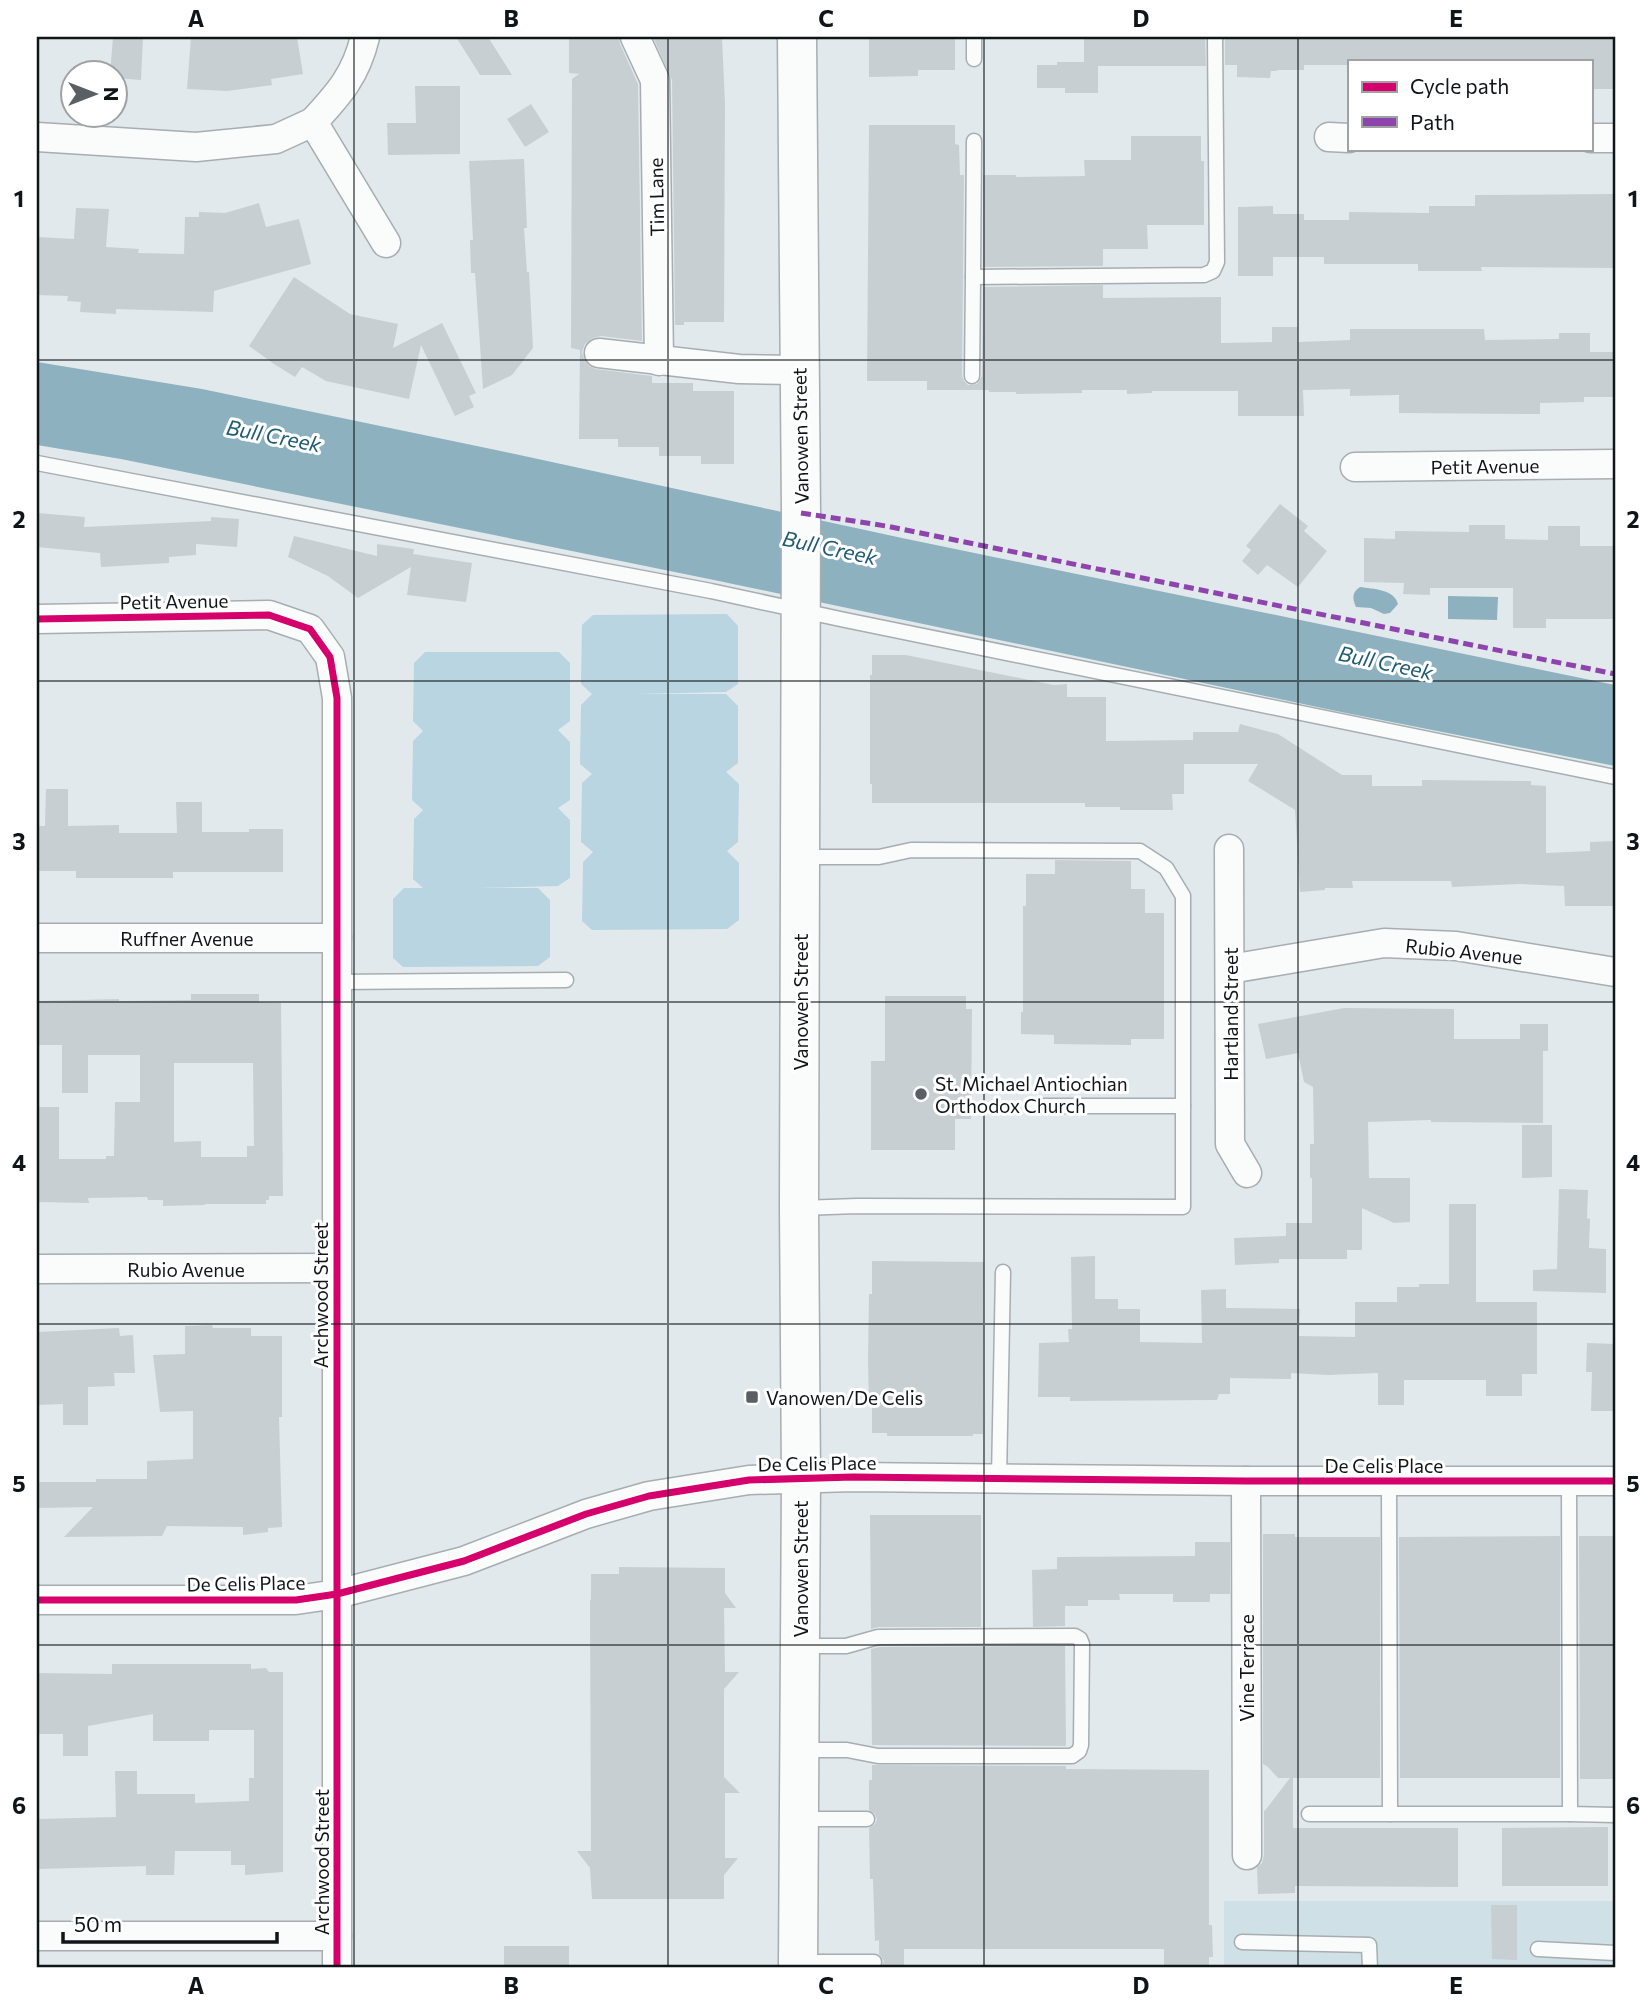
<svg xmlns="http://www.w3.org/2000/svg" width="1652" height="2005" font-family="Commissioner,sans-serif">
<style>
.built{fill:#cfe0e7}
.green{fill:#b9d5e1}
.water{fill:#8eb1c0}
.building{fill:#c8cfd2;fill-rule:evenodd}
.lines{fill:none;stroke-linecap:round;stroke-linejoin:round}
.service-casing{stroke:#a7adb0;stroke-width:17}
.minor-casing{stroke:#a7adb0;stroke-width:31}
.secondary-casing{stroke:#a7adb0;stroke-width:41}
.service{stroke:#fafcfc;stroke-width:14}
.minor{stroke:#fafcfc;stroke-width:28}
.secondary{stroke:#fafcfc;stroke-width:38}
.quiet{stroke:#8e44ad;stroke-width:5;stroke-dasharray:10 5;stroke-linecap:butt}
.cycleway-casing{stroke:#fff;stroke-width:11}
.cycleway{stroke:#d6006c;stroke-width:7}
.grid{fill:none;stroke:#101518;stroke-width:2;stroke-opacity:0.55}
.poi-dot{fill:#595f63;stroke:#fff;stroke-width:2.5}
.labels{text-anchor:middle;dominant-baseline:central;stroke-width:6;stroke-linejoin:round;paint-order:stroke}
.street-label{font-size:19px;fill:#101518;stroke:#fff}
.poi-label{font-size:19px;fill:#101518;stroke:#fff;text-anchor:start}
.water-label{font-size:21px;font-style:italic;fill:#1e5b70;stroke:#fff}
.neatline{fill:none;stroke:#101518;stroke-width:2.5}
.grid-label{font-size:23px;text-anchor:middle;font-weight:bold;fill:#101518}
</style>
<rect width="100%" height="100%" fill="#e1e9ed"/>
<rect class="built" x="1224" y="1901" width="391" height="67"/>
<g class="green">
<path d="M 727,614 L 738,626 L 738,684 L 726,692 L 635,694 L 726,694 L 738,706 L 738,763 L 726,772 L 739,784 L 738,842 L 727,851 L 739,863 L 739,920 L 727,929 L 592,930 L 582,921 L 583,862 L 593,852 L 581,842 L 582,783 L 592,774 L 580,764 L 581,705 L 592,694 L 581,684 L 582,625 L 593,615 Z"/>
<path d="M 425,652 L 559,652 L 570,663 L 570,721 L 558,730 L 570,742 L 570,800 L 558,808 L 570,820 L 570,878 L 558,886 L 477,888 L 538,888 L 550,900 L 550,957 L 538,966 L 403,967 L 393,958 L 393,899 L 404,888 L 423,888 L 413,879 L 414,819 L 423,810 L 412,800 L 413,741 L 423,731 L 413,721 L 414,663 Z"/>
</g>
<g class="water">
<path d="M 37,362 L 202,389 L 496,450 L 902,538 L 1615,685 L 1615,766 L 1341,712 L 714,580 L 121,459 L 37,445 Z"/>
<path d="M 1360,587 C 1373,589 1394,589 1398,604 L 1390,613 L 1384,614 L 1371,608 L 1356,607 C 1352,598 1352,592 1360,587 Z"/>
<path d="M 1448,596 L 1498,597 L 1497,620 L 1448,619 Z"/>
</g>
<g class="building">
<path d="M 113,37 L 143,37 L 141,80 L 116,78 L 116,74 L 110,74 Z"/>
<path d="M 191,37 L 297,37 L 303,74 L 271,79 L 272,85 L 227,91 L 187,89 Z"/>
<path d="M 456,37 L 488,37 L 512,75 L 480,75 Z"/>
<path d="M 569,37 L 619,37 L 620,44 L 638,84 L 642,341 L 601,336 L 593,338 L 585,344 L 582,352 L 584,359 L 589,366 L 596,369 L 652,376 L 652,383 L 693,383 L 693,391 L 734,391 L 734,464 L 701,464 L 701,456 L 659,456 L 659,447 L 618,447 L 618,439 L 579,439 L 580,350 L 571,348 L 572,79 L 579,74 L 569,73 Z"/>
<path d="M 653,37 L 722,37 L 725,104 L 724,322 L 684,322 L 684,325 L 675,325 L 672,80 Z"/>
<path d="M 869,37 L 955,37 L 955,70 L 918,70 L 918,76 L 869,77 Z"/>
<path d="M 1084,37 L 1205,37 L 1206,66 L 1098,66 L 1098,93 L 1065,93 L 1065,88 L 1037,88 L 1037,65 L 1057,65 L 1057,62 L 1084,62 Z"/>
<path d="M 1225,37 L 1614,37 L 1614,89 L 1591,89 L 1591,61 L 1349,61 L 1349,65 L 1304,65 L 1304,70 L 1277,70 L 1277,71 L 1271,71 L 1270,78 L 1237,77 L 1237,65 L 1225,65 Z"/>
<path d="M 415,86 L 460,86 L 460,154 L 388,155 L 387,123 L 416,123 Z"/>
<path d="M 531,104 L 549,132 L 525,147 L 507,119 Z"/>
<path d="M 869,125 L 955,125 L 955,144 L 959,145 L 960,175 L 964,175 L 962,376 L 964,381 L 968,385 L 977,384 L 982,376 L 983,287 L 1103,285 L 1103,298 L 1221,297 L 1221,343 L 1272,342 L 1272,327 L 1298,327 L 1298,342 L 1350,340 L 1350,329 L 1484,329 L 1485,340 L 1559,339 L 1559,333 L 1590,333 L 1590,352 L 1614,352 L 1614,397 L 1584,397 L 1584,402 L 1540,403 L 1540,414 L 1399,413 L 1399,395 L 1350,396 L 1350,389 L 1303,390 L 1304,416 L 1238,416 L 1238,391 L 1152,391 L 1152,393 L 1127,394 L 1127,390 L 1082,390 L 1082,393 L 1016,394 L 1016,392 L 989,392 L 989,390 L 927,390 L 927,381 L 867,381 Z"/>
<path d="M 1131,136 L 1201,136 L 1201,161 L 1204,161 L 1204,225 L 1147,225 L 1148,249 L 1103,249 L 1103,266 L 983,267 L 983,175 L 1016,175 L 1016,177 L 1085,176 L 1084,160 L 1131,160 Z"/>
<path d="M 524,159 L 527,228 L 524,228 L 527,272 L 529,272 L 533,348 L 512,375 L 483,389 L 475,273 L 471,273 L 470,240 L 473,240 L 469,161 Z"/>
<path d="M 1614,194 L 1614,268 L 1481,267 L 1482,271 L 1418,271 L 1418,264 L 1324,264 L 1324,257 L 1273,257 L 1273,276 L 1238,276 L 1238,207 L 1273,206 L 1273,214 L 1304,214 L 1304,220 L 1349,220 L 1349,212 L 1429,213 L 1429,206 L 1475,206 L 1475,195 Z"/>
<path d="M 259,203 L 266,227 L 299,219 L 311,264 L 214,291 L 213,312 L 116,309 L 116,314 L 80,312 L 81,302 L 67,301 L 68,296 L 37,295 L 37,237 L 74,239 L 76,208 L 109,209 L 106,247 L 139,249 L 138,253 L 184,254 L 185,217 L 199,217 L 199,212 L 225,213 Z"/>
<path d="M 294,277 L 350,314 L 398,324 L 393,348 L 442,323 L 476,393 L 469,396 L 474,407 L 455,416 L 421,345 L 409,399 L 326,381 L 302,367 L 295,377 L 274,364 L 249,346 Z"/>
<path d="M 1280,504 L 1308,526 L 1304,531 L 1327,551 L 1298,587 L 1267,565 L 1258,575 L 1242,561 L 1251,550 L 1246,546 Z"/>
<path d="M 37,513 L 85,517 L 84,527 L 211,521 L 211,517 L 239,519 L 237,547 L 196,544 L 196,555 L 169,557 L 169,563 L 101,567 L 100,553 L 37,547 Z"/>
<path d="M 1469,525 L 1505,525 L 1505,539 L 1548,540 L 1548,526 L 1580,526 L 1580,546 L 1615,546 L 1615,619 L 1546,619 L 1546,628 L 1513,628 L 1513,588 L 1430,588 L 1430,595 L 1403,594 L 1404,583 L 1364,582 L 1364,538 L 1395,539 L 1395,531 L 1469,532 Z"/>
<path d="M 294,536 L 377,556 L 377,544 L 414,549 L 413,554 L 472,563 L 466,602 L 407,595 L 411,567 L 358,598 L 328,576 L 288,557 Z"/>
<path d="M 872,655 L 906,655 L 1054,685 L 1067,684 L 1067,697 L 1106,697 L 1106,741 L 1193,740 L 1193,732 L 1238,732 L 1240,724 L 1278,734 L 1342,775 L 1372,775 L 1372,786 L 1422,786 L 1422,780 L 1531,781 L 1531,785 L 1546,786 L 1546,853 L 1590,851 L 1590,842 L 1615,841 L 1615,906 L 1565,906 L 1564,886 L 1519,884 L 1452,887 L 1451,881 L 1352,881 L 1353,888 L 1325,888 L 1325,890 L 1300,892 L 1295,810 L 1248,781 L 1258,764 L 1184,764 L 1184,794 L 1172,794 L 1173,810 L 1120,810 L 1120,807 L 1085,807 L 1085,803 L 872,803 L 872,784 L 870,784 L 870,675 L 872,675 Z"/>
<path d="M 46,789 L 68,789 L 68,826 L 119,825 L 119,833 L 177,833 L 176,802 L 202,802 L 202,832 L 249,832 L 249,829 L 283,829 L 283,872 L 173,872 L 173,878 L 76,878 L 76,871 L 37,871 L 37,826 L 45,826 Z"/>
<path d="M 1055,860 L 1131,861 L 1131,889 L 1145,889 L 1145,913 L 1164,913 L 1164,1039 L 1131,1039 L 1131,1045 L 1054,1044 L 1054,1035 L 1021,1034 L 1021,1012 L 1023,1012 L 1023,906 L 1026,906 L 1026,874 L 1055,874 Z"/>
<path d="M 191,994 L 259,994 L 259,1002 L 281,1003 L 283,1196 L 269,1196 L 269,1200 L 266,1200 L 266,1204 L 205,1204 L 205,1205 L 163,1206 L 163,1200 L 148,1200 L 147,1197 L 88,1198 L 89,1203 L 37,1202 L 37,1107 L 59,1107 L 59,1159 L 106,1159 L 106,1156 L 114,1156 L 115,1102 L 140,1102 L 140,1055 L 88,1055 L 88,1093 L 62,1093 L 62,1045 L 37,1045 L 37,1001 L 119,999 L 119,1001 L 191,1000 ZM 174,1063 L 253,1063 L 254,1146 L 247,1146 L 247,1157 L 201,1157 L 201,1141 L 174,1142 Z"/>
<path d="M 885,996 L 966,996 L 966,1009 L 972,1009 L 971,1119 L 955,1119 L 955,1150 L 871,1150 L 871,1061 L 885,1061 Z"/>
<path d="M 1344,1008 L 1454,1009 L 1454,1039 L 1520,1039 L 1520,1024 L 1548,1024 L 1548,1051 L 1543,1051 L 1543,1123 L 1431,1122 L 1431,1120 L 1368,1122 L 1369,1178 L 1410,1178 L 1410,1222 L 1394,1223 L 1362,1208 L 1362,1250 L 1347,1250 L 1347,1259 L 1279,1259 L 1279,1263 L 1235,1265 L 1234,1238 L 1286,1236 L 1286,1223 L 1312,1223 L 1312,1178 L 1310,1178 L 1310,1144 L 1314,1144 L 1313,1087 L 1304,1082 L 1298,1053 L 1266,1059 L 1258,1024 Z"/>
<path d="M 1522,1125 L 1552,1125 L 1552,1177 L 1522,1178 Z"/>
<path d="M 1559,1189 L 1588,1190 L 1587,1218 L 1590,1219 L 1589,1248 L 1606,1249 L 1606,1293 L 1533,1291 L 1533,1270 L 1557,1269 Z"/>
<path d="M 1449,1204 L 1476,1204 L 1476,1302 L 1537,1302 L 1537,1374 L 1522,1374 L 1522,1396 L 1486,1396 L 1486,1380 L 1404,1380 L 1404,1405 L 1378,1405 L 1378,1373 L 1328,1375 L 1291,1373 L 1291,1379 L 1230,1378 L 1230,1394 L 1219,1394 L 1217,1400 L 1070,1401 L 1070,1397 L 1038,1397 L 1039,1343 L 1069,1342 L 1068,1329 L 1072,1329 L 1071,1257 L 1095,1256 L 1095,1299 L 1118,1299 L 1118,1309 L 1140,1309 L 1140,1342 L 1202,1343 L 1201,1290 L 1226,1289 L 1226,1308 L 1300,1309 L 1299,1336 L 1355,1337 L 1355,1302 L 1397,1302 L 1397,1287 L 1419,1287 L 1419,1284 L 1449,1284 Z"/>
<path d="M 872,1261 L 984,1262 L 983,1434 L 973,1434 L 973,1436 L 887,1436 L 887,1433 L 872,1433 L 872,1401 L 869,1401 L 868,1362 L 869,1294 L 872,1294 Z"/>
<path d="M 212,1325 L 213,1328 L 251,1328 L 251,1336 L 282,1336 L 282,1417 L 279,1417 L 282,1527 L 268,1528 L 268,1532 L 243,1535 L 243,1527 L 167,1526 L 162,1536 L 64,1537 L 93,1507 L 37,1508 L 37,1482 L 96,1482 L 96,1479 L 147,1479 L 147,1461 L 193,1459 L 193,1411 L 160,1412 L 153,1355 L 185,1354 L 185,1326 Z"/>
<path d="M 119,1328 L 120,1336 L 133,1335 L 135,1373 L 114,1373 L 115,1386 L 88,1387 L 88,1425 L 63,1425 L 63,1404 L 37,1405 L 37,1334 L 38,1332 Z"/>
<path d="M 1587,1343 L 1615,1344 L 1615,1411 L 1591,1411 L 1592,1372 L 1586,1372 Z"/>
<path d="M 870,1515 L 981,1515 L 981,1627 L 878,1627 L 871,1629 Z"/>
<path d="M 1263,1534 L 1295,1534 L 1295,1537 L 1380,1537 L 1380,1778 L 1293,1778 L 1293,1828 L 1458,1828 L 1458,1887 L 1295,1886 L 1295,1893 L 1258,1894 L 1257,1867 L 1262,1863 L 1264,1855 L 1264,1811 L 1267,1808 L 1290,1778 L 1278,1778 L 1268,1767 L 1263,1764 Z"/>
<path d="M 1560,1536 L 1560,1778 L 1400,1778 L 1399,1537 Z"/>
<path d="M 1579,1536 L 1615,1536 L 1615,1779 L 1580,1779 Z"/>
<path d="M 1195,1542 L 1230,1542 L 1230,1594 L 1210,1594 L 1210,1602 L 1173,1602 L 1173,1594 L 1119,1594 L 1120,1600 L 1088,1600 L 1088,1606 L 1065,1606 L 1065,1626 L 1033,1627 L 1032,1570 L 1057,1569 L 1057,1557 L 1195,1556 Z"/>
<path d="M 619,1567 L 725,1568 L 725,1593 L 736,1608 L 724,1608 L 725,1672 L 739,1672 L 724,1689 L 724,1777 L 740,1793 L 725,1793 L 725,1858 L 738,1858 L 724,1875 L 724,1899 L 592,1899 L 590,1868 L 577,1851 L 591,1851 L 590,1601 L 591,1599 L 591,1574 L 619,1574 Z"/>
<path d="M 1065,1646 L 1066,1746 L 872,1745 L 871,1649 L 879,1647 Z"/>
<path d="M 112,1664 L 251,1664 L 251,1669 L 266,1668 L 269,1672 L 283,1672 L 283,1872 L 245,1875 L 245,1865 L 231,1865 L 231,1851 L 175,1851 L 174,1875 L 146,1875 L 146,1866 L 37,1869 L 37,1819 L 116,1817 L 115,1771 L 137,1771 L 137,1794 L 195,1794 L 195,1803 L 249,1801 L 249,1778 L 254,1778 L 254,1730 L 209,1730 L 209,1741 L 153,1741 L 153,1714 L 88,1726 L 88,1756 L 63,1756 L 63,1734 L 37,1734 L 37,1673 L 112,1674 Z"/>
<path d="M 872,1765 L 1066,1766 L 1066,1769 L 1209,1770 L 1209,1925 L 1212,1925 L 1213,1957 L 1209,1957 L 1209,1968 L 1164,1968 L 1164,1949 L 904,1949 L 904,1968 L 881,1968 L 884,1961 L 879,1954 L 879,1940 L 875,1941 L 873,1879 L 870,1879 L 869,1828 L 875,1824 L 877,1820 L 875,1814 L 869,1810 L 869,1780 L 872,1780 Z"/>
<path d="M 1608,1827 L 1608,1886 L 1502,1886 L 1502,1828 Z"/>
<path d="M 1491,1905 L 1517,1905 L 1517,1960 L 1492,1959 Z"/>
<rect x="504" y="1946" width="65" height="22"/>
</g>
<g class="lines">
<defs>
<g id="service">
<path d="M 974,37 L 974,59"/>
<path d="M 974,141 L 973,277 L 1204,275 L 1213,271 L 1217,262 L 1215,37"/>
<path d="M 972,376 L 973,277"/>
<path d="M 37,463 L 711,591 L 845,620 L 1615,777"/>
<path d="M 337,982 L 566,980"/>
<path d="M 1036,1106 L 1183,1106"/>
<path d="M 801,1208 L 857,1206 L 1183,1207 L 1183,896 L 1166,868 L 1140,851 L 911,850 L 879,857 L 802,857"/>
<path d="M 999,1478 L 1003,1272"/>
<path d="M 1389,1481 L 1390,1814"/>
<path d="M 1569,1481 L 1570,1814 L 1615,1815"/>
<path d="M 799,1750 L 847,1750 L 878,1756 L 1072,1756 L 1079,1751 L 1081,1745 L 1082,1644 L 1080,1639 L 1075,1636 L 878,1637 L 846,1646 L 801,1646"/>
<path d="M 1309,1814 L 1570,1814"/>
<path d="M 800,1819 L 867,1819"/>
<path d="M 1242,1942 L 1369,1945 L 1370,1968"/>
<path d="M 1538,1949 L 1615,1953"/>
<path d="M 799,1962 L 874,1962"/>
</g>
<g id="minor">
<path d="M 365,37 C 356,75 339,94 313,122 L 386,243"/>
<path d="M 635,37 L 655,80 L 659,361"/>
<path d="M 37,137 L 196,147 L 276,139 L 313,122"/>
<path d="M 1329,137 L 1349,138"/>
<path d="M 1591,138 L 1615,138"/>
<path d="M 599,353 L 739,369 L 799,370"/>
<path d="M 1355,467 L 1615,464"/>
<path d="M 37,619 L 269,615 L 310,629 L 330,657 L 337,698 L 337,1968"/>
<path d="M 1229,849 L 1230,1144 L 1247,1173"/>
<path d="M 37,938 L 337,938"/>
<path d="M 1230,969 L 1384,943 L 1456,946 L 1615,972"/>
<path d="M 37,1269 L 336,1268"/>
<path d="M 1246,1481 L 1247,1855"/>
<path d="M 37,1600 L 296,1600 L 337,1594 L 464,1561 L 586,1514 L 649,1496 L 749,1480 L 853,1477 L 1246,1481 L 1615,1481"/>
<path d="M 37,1936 L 337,1936"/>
</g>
<path id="secondary" d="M 797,37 L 801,513 L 799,1208 L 801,1478 L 798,1968"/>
</defs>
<use href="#service" class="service-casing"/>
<use href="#minor" class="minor-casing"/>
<use href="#secondary" class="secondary-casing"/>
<use href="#service" class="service"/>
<use href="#minor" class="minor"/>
<use href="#secondary" class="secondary"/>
<path class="quiet" d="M 801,513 L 886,526 L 1615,674"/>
<defs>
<g id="cycleway">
<path d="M 37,619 L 269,615 L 310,629 L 330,657 L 337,698 L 337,1968"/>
<path d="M 37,1600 L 296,1600 L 337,1594 L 464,1561 L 586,1514 L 649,1496 L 749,1480 L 853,1477 L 1246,1481 L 1615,1481"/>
</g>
</defs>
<use href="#cycleway" class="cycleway-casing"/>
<use href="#cycleway" class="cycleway"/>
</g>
<path class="grid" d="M 354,37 L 354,1968M 668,37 L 668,1968M 984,37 L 984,1968M 1298,37 L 1298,1968M 37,360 L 1615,360M 37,681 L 1615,681M 37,1002 L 1615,1002M 37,1324 L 1615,1324M 37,1645 L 1615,1645"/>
<g class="poi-dot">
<circle cx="921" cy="1094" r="7"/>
<rect x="745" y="1390" width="14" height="14" rx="3.5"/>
</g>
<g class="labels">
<g class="street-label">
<text transform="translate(656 197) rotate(-91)">Tim Lane</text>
<text transform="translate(800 436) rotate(-91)">Vanowen Street</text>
<text transform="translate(1485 466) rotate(-1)">Petit Avenue</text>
<text transform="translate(174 601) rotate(-1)">Petit Avenue</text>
<text x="187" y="938">Ruffner Avenue</text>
<text transform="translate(1464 951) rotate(6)">Rubio Avenue</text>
<text transform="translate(800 1002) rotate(-90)">Vanowen Street</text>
<text transform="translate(1230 1014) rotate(-90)">Hartland Street</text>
<text x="186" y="1269">Rubio Avenue</text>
<text transform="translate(320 1295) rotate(-90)">Archwood Street</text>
<text transform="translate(817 1463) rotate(-1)">De Celis Place</text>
<text x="1384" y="1465">De Celis Place</text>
<text transform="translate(800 1569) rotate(-90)">Vanowen Street</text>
<text transform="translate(246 1583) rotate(-1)">De Celis Place</text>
<text transform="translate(1246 1668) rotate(-90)">Vine Terrace</text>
<text transform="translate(321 1862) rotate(-90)">Archwood Street</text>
</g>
<g class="poi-label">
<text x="935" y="1083">St. Michael Antiochian<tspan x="935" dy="22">Orthodox Church</tspan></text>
<text x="766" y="1397">Vanowen/De Celis</text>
</g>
<g class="water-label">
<text transform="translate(274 435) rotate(11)">Bull Creek</text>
<text transform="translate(830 547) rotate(12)">Bull Creek</text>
<text transform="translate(1386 662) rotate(12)">Bull Creek</text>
</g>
</g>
<rect width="1652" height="2005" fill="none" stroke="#ffffff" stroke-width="77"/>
<rect x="1348" y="60" width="245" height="91" fill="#ffffff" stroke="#9fa1a3" stroke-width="2"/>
<rect x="1362" y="82" width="35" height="10" fill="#d6006c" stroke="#9fa1a3" stroke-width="2"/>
<text x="1410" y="94" font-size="21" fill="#101518">Cycle path</text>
<rect x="1362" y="117" width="35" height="10" fill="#8e44ad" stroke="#9fa1a3" stroke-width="2"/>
<text x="1410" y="130" font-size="21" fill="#101518">Path</text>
<g transform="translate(94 94) rotate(90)"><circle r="33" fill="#ffffff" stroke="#9fa1a3" stroke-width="2"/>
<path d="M0-5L12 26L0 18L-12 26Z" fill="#595f63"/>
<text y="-10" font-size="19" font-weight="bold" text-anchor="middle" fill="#101518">N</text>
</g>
<path d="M63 1932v10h214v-10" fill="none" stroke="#101518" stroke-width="3.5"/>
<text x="74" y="1932" font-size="21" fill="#101518" stroke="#ffffff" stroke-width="5" paint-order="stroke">50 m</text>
<rect x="38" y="38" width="1576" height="1928" class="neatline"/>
<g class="grid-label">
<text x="196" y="27">A</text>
<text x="511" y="27">B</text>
<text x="826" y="27">C</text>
<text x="1141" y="27">D</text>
<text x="1456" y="27">E</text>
<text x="19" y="207">1</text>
<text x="1633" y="207">1</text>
<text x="19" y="528">2</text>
<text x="1633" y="528">2</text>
<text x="19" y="850">3</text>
<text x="1633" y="850">3</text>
<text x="19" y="1171">4</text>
<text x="1633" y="1171">4</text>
<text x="19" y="1492">5</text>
<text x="1633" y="1492">5</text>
<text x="19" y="1814">6</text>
<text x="1633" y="1814">6</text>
<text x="196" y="1994">A</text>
<text x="511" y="1994">B</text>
<text x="826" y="1994">C</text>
<text x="1141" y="1994">D</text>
<text x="1456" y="1994">E</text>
</g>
</svg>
